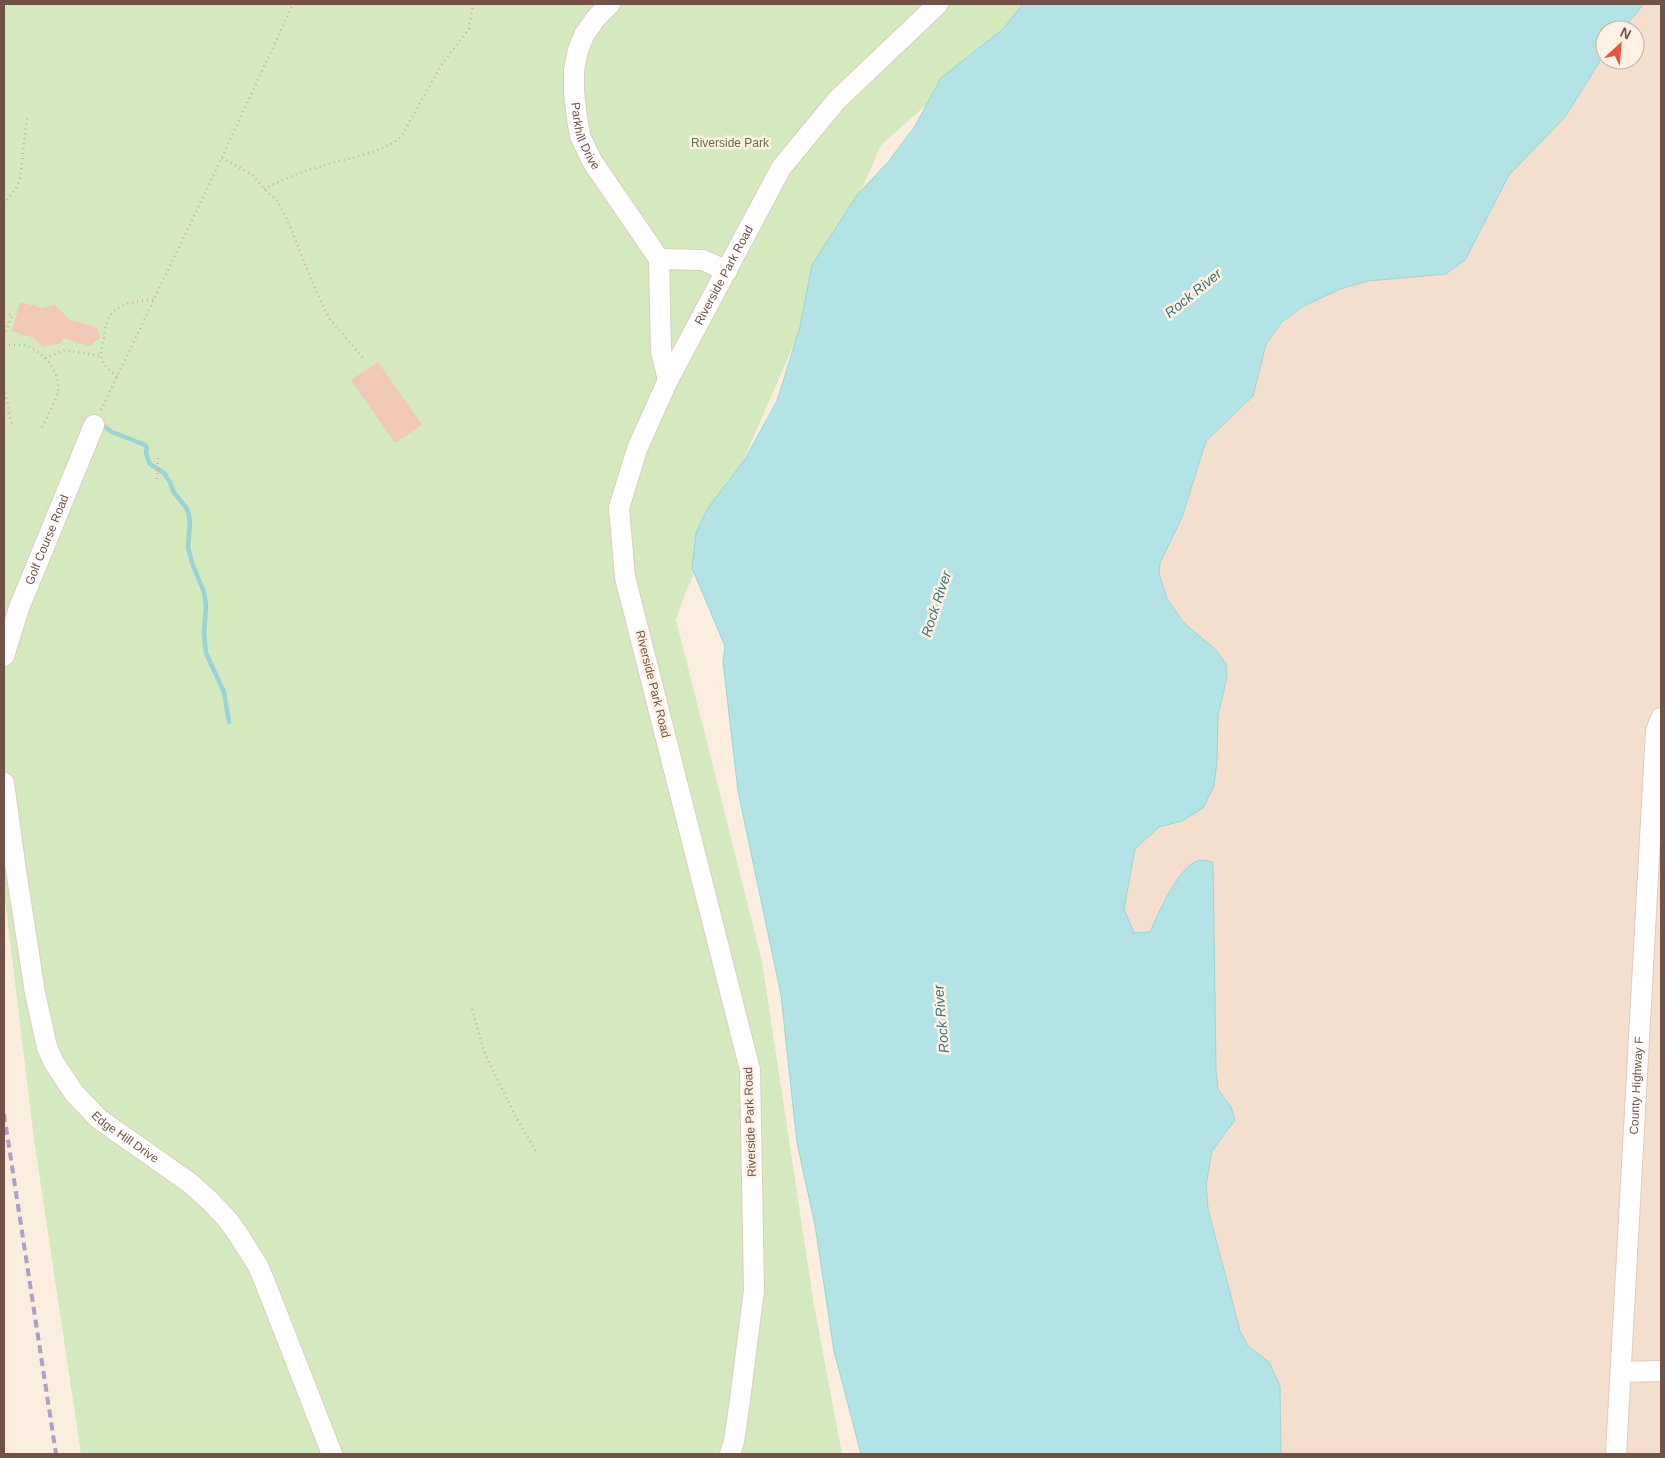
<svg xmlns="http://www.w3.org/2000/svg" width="1665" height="1458" font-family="Arial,sans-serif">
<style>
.residential{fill:#f4dece}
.green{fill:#d4e9be}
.water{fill:#b4e3e5;stroke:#9bd4d7}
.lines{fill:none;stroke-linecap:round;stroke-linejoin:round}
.stream{stroke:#9bd4d7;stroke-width:4.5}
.building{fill:#f1c8b7}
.minor-casing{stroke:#e2cbbe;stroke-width:22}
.path{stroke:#d6ab9b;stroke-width:2.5;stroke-dasharray:1 4;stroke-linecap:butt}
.minor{stroke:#fff;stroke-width:20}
.rail{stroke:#af9fc4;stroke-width:4;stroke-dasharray:8 5;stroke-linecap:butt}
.labels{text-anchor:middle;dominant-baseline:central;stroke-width:5;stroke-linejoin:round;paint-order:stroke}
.street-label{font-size:12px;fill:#725247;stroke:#fff2e5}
.park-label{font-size:12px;fill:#56783f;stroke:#fff2e5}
.water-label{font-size:14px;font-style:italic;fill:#3b7578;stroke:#fff2e5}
</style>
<rect width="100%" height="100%" fill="#fceedf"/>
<path class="residential" d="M 1644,4 L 1661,4 L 1661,1454 L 1281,1454 L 1280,1386 L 1269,1362 L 1248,1346 L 1240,1331 L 1208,1209 L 1206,1185 L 1212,1151 L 1235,1120 L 1231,1107 L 1218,1089 L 1216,1071 L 1212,862 L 1171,888 L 1150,932 L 1133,934 L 1124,909 L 1135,849 L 1159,827 L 1182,821 L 1203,808 L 1214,786 L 1217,761 L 1218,715 L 1227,677 L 1216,650 L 1184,623 L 1167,599 L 1159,574 L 1160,563 L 1182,517 L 1206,441 L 1253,396 L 1266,344 L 1282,322 L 1302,307 L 1340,289 L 1368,281 L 1446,274 L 1465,260 L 1509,175 L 1565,117 L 1605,53 L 1605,60 L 1635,60 L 1635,30 L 1622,30 Z"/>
<path class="green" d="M 4,4 L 1040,4 L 881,145 L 685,594 L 676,620 L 762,961 L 813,1299 L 842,1454 L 81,1454 L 34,1139 L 4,892 Z"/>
<path class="water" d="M 1023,4 L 1644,4 L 1622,30 L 1605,30 L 1605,53 L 1565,117 L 1509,175 L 1465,260 L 1446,274 L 1368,281 L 1340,289 L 1302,307 L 1282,322 L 1266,344 L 1253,396 L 1206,441 L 1182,517 L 1160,563 L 1159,574 L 1167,599 L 1184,623 L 1216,650 L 1226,664 L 1227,677 L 1218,715 L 1217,761 L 1214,786 L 1203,808 L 1182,821 L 1159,827 L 1135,849 L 1124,909 L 1134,933 L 1150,932 C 1158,915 1179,863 1201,860 C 1204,860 1209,861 1213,862 L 1216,1071 L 1218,1089 L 1231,1107 L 1235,1120 L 1212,1151 L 1206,1185 L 1208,1209 L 1240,1331 L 1248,1346 L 1269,1362 L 1280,1386 L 1281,1454 L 861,1454 L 834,1351 L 815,1225 L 797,1143 L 781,995 L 738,791 L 723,662 L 725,646 L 692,568 L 696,533 L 708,508 L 745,459 L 777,401 L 800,327 L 812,265 L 857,195 L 888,162 L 915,126 L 941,78 L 1003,29 Z"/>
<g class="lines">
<path class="stream" d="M 102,425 L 112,432 L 145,445 L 147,448 L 146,453 L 150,464 L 164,473 L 170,482 L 173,491 L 187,509 L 189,515 L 190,523 L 188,547 L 192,563 L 204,592 L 206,605 L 204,633 L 206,653 L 224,692 L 229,722"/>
</g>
<g class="building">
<path d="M 20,302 L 42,308 L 55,305 L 70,320 L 97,327 L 100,338 L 90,346 L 63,338 L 61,343 L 43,347 L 34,338 L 12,331 Z"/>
<path d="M 378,362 L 422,425 L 395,443 L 351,380 Z"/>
</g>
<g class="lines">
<defs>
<g id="minor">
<path id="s1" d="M 610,4 L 596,18 L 584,35 L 578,50 L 574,70 L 574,92 L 577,118 L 580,136 L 592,161 L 659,259 L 661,351 L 668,380"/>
<path d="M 659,259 L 703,260 L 727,271"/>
<path id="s2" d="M 4,656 L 19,608 L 94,425"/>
<path id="s3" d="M 4,783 L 16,870 L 35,993 L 47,1047 L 53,1061 L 74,1093 L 99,1119 L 190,1183 L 210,1201 L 227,1219 L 238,1234 L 258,1266 L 266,1285 L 332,1454"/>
<path d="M 1621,1372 L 1661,1371"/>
<path id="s4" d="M 730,1454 L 734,1441 L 739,1407 L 754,1290 L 750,1070 L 625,577 L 619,508 L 637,449 L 668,380 L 781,168 L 837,100 L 938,4"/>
<path id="s5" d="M 1616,1454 L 1656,731 L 1661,718"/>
</g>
</defs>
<use href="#minor" class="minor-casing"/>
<g class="path">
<path d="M 222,158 L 253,175 L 264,189 L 276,199 L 287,219 L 316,291 L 329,318 L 363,358"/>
<path d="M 264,189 C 283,179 304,171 325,165 C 350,157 380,154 401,137 L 442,64 L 469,29 L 473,4"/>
<path d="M 4,204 L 17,187 L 20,179 L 27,118"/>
<path d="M 4,313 L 12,315 L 4,337"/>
<path d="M 4,346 C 10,345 17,344 23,345 C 41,349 61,371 58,391 C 56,402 46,418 41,430"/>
<path d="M 45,358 L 65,350 L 100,356"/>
<path d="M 117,377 C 99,361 99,361 104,337 C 105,332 105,326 107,322 C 112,304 138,300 153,300"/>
<path d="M 4,388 L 12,425"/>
<path d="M 101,410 L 217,168 L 293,4"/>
<path d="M 157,479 L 158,456"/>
<path d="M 472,1009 L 484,1052 L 515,1115 L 536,1152"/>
</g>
<use href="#minor" class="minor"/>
<path class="rail" d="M 4,1114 L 56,1454"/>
</g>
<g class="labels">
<g class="street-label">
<text stroke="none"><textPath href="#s1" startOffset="145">Parkhill Drive</textPath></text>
<text stroke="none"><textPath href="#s4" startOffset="1220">Riverside Park Road</textPath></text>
<text stroke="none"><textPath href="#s2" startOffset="124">Golf Course Road</textPath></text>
<text transform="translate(653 684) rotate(76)">Riverside Park Road</text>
<text stroke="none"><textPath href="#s5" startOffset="369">County Highway F</textPath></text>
<text transform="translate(750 1122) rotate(-92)">Riverside Park Road</text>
<text stroke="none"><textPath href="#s3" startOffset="389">Edge Hill Drive</textPath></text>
</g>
<g class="park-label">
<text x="730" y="143">Riverside Park</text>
</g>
<g class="water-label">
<text transform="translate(1193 293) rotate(-39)">Rock River</text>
<text transform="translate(936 604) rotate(-72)">Rock River</text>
<text transform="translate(941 1019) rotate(-95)">Rock River</text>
</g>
</g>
<rect width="1665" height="1458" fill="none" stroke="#725247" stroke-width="10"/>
<g transform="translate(1620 45) rotate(26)"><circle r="24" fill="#fff2e5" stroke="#c7b2a6"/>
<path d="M0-4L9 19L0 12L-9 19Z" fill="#e75543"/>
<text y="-8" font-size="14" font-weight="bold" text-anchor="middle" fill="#725247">N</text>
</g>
</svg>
